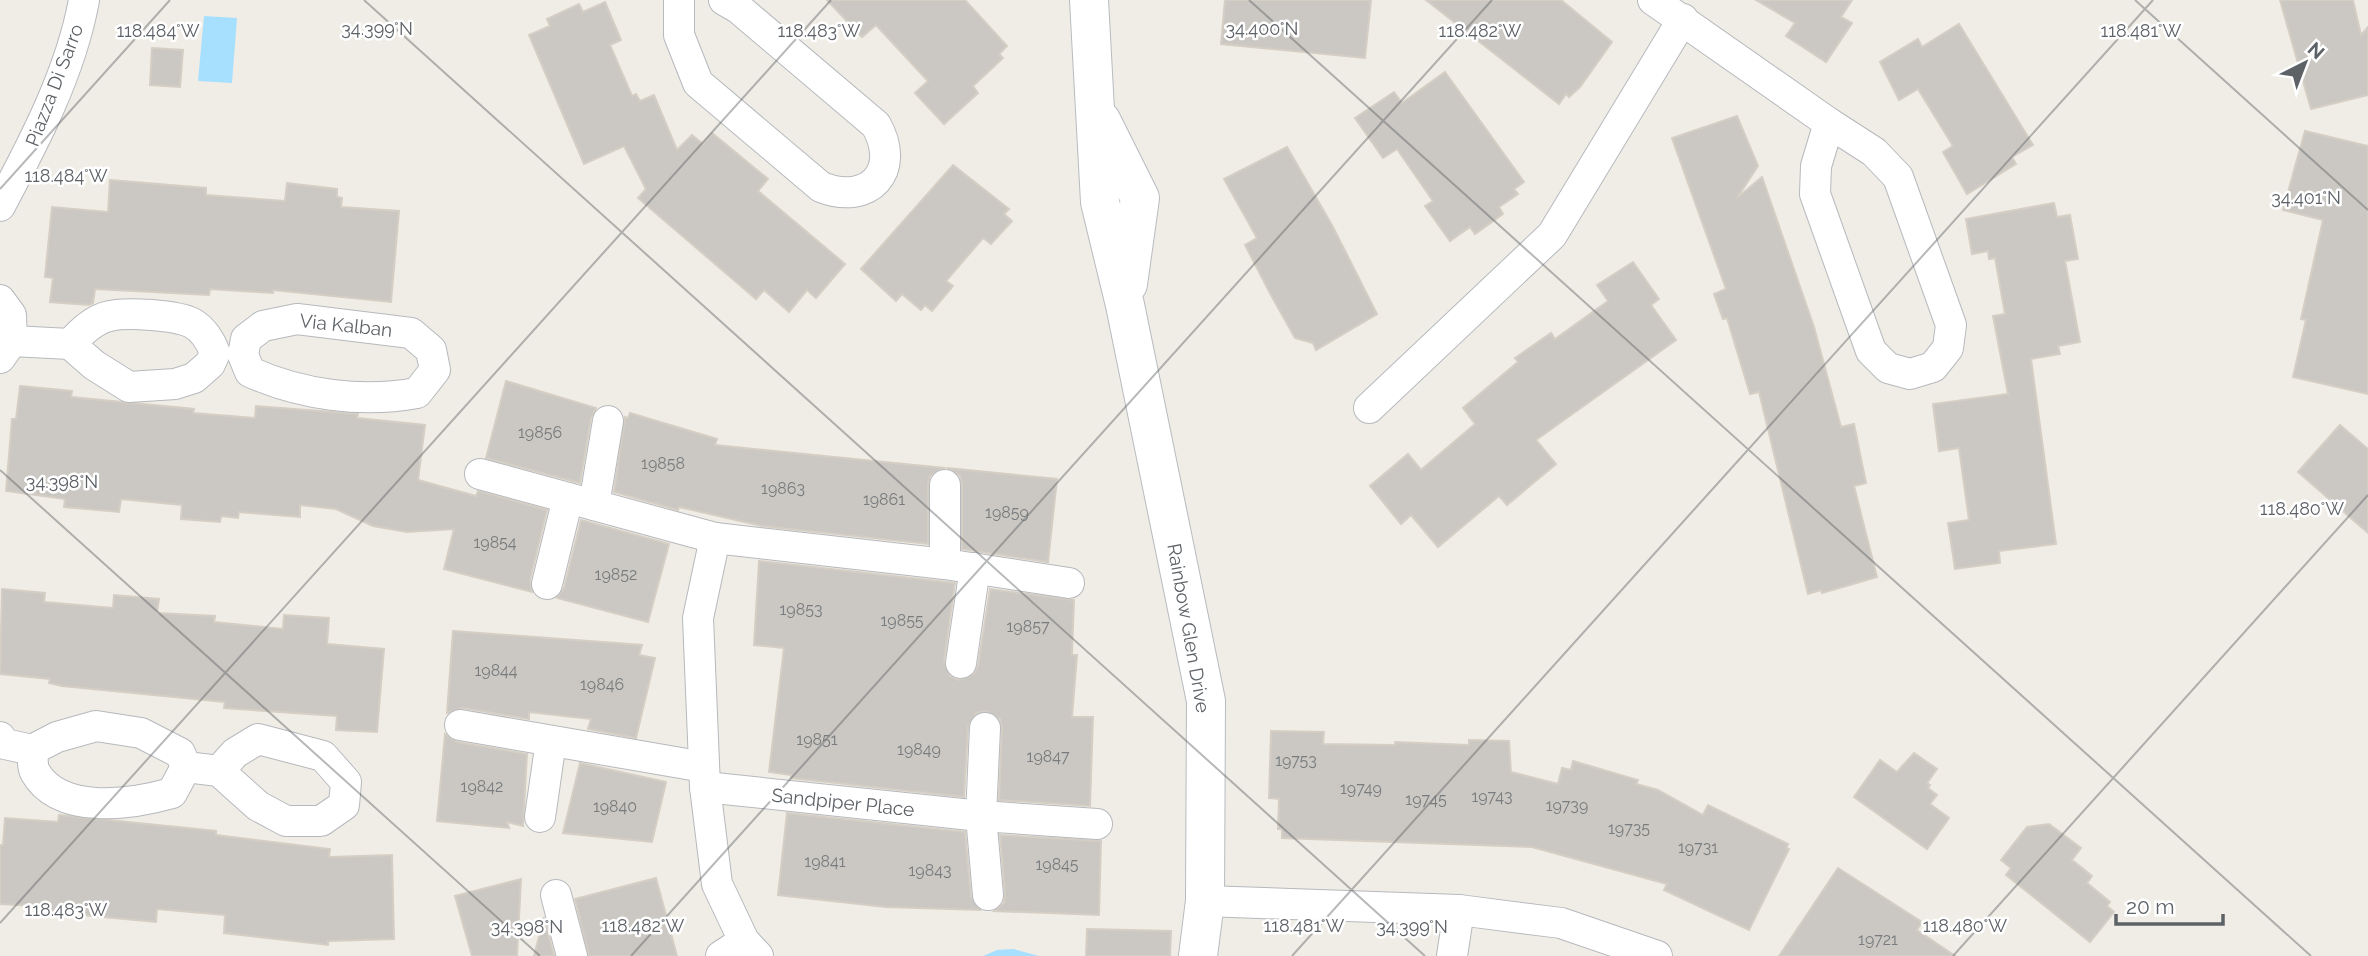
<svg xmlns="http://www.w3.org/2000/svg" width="2368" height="956" font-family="Raleway,sans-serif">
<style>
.water{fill:#a7e0ff}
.building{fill:#cbc8c3;stroke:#d5cec4;stroke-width:2}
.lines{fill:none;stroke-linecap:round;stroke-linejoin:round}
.street-casing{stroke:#b6b9bd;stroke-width:32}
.secondary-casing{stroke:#b7bbc0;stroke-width:40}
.street{stroke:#fff;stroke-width:30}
.secondary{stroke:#fff;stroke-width:38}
.ticks{fill:none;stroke:#5d6267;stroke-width:2;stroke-opacity:0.45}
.labels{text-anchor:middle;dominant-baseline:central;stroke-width:5;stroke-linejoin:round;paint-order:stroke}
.number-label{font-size:16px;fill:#787c7e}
.street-label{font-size:19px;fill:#5d6267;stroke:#fff}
.ticks-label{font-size:18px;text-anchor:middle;fill:#5d6267;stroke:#fff;stroke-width:5;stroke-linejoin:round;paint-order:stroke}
</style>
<rect width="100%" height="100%" fill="#f0ede6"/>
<g class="water">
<path d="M 204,16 L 237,18 L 232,83 L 198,81 Z"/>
<path d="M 1013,949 L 1039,956 L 983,956 L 997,950 Z"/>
</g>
<g class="building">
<path d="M 827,0 L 965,0 L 1007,46 L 999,54 L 1003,58 L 973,86 L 978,93 L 944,124 L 915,93 L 928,81 L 876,25 L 862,37 Z"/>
<path d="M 1225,0 L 1371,0 L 1365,58 L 1221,44 Z"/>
<path d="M 1426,0 L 1561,0 L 1612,42 L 1580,87 L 1569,97 L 1566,94 L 1559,104 Z"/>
<path d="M 1756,0 L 1852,0 L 1841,17 L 1852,23 L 1826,62 L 1786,36 L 1795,23 Z"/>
<path d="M 2280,0 L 2353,0 L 2361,35 L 2368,27 L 2368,95 L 2311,109 Z"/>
<path d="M 605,2 L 621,40 L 610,45 L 632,96 L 636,94 L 640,101 L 654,95 L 677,150 L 692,135 L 703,144 L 712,133 L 768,179 L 758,191 L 845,264 L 816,298 L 807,290 L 789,312 L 764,290 L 756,299 L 638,198 L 646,189 L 624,146 L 584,164 L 529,35 L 550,26 L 547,19 L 579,4 L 583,12 Z"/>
<path d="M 1959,24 L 2033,145 L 2012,157 L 2016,164 L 1967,194 L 1943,152 L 1953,146 L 1918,89 L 1899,100 L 1880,62 L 1918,39 L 1922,47 Z"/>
<path d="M 152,48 L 183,50 L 180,87 L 150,85 Z"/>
<path d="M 1445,72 L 1524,182 L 1514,189 L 1518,194 L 1499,207 L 1503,214 L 1475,234 L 1470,227 L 1450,241 L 1425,206 L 1433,201 L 1397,149 L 1383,158 L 1355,118 L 1394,92 L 1402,103 Z"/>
<path d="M 1737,116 L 1758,166 L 1737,198 L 1762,177 L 1814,327 L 1841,427 L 1854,424 L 1866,483 L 1854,486 L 1877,577 L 1822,593 L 1821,590 L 1808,594 L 1759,392 L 1750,394 L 1727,318 L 1723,319 L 1714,294 L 1726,289 L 1672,138 Z"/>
<path d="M 2305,131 L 2368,146 L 2368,394 L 2293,377 L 2306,320 L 2301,319 L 2323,220 L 2283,210 Z"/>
<path d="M 1287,147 L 1333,227 L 1377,314 L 1316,350 L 1313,343 L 1295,338 L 1272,297 L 1245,245 L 1257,238 L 1224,179 Z"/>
<path d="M 953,165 L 1009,209 L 1004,214 L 1012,221 L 991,244 L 983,238 L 946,281 L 953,286 L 932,311 L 925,305 L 921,310 L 902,294 L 896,301 L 861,269 Z"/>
<path d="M 110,180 L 206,188 L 206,195 L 285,201 L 287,183 L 337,189 L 337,197 L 342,198 L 341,207 L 399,211 L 391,302 L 273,290 L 273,293 L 210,289 L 209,295 L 95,289 L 93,303 L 89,305 L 50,302 L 53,278 L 45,277 L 52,207 L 108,212 Z"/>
<path d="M 2054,203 L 2057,217 L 2070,215 L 2078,259 L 2065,261 L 2080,342 L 2058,346 L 2060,354 L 2031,359 L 2056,544 L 1999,551 L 2000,563 L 1955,569 L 1948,523 L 1969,520 L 1959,448 L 1939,451 L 1933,404 L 2008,394 L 1993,316 L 2005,314 L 1995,258 L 1989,259 L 1988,251 L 1972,254 L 1966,219 Z"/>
<path d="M 1633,262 L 1659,299 L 1651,305 L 1676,340 L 1536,440 L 1556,464 L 1507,505 L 1499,496 L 1438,547 L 1411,515 L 1401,524 L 1370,486 L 1408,454 L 1421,470 L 1475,424 L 1463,408 L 1518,362 L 1515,358 L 1551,333 L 1555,339 L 1608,301 L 1597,285 Z"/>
<path d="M 506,381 L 596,408 L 591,418 L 580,483 L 486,458 Z"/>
<path d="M 20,386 L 72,391 L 71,397 L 194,409 L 193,413 L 255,418 L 256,406 L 358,414 L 357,418 L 425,425 L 418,480 L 476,496 L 478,491 L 547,510 L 530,580 L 532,592 L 444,569 L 454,529 L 407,532 L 373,526 L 336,509 L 300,505 L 300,517 L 239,512 L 238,518 L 221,516 L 220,522 L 181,519 L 182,505 L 121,499 L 119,512 L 64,507 L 65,499 L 6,491 L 12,419 L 16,419 Z"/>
<path d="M 630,413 L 717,439 L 715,445 L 944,468 L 930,476 L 928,484 L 928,544 L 762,526 L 679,507 L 678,510 L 614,492 L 625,417 L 628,418 Z"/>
<path d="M 2340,425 L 2368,449 L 2368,533 L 2298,472 Z"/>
<path d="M 947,468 L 1057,479 L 1048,562 L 962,549 L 962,484 L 960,476 Z"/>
<path d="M 581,520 L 669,544 L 648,622 L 557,598 L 564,588 Z"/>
<path d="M 759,561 L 955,583 L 944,661 L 950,676 L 959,680 L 974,674 L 978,666 L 990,589 L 1074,600 L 1072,655 L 1077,655 L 1072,717 L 1093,717 L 1090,806 L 999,800 L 1002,728 L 1000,719 L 986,711 L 976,713 L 968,727 L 964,797 L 791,778 L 791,775 L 769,772 L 784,648 L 754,645 Z"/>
<path d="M 2,589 L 45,593 L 44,602 L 113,608 L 114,595 L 159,599 L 157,613 L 215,616 L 214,622 L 283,629 L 284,615 L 329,618 L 327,644 L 384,649 L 377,732 L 336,730 L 337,716 L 224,708 L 225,702 L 62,686 L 49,683 L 50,679 L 0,674 Z"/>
<path d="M 453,631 L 642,645 L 639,655 L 655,658 L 636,738 L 588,729 L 591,719 L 529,712 L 529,719 L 463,708 L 447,713 Z"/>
<path d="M 1271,731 L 1324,732 L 1323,744 L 1395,745 L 1395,742 L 1469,745 L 1469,740 L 1509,741 L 1511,772 L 1558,784 L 1562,768 L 1571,770 L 1573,761 L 1638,780 L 1636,784 L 1658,790 L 1703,815 L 1708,805 L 1788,844 L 1786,848 L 1789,849 L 1749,930 L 1664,890 L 1667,884 L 1532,847 L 1282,838 L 1282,829 L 1278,829 L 1279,799 L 1269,798 Z"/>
<path d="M 445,734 L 457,742 L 527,754 L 523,826 L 507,822 L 509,828 L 437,821 Z"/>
<path d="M 1914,753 L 1937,769 L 1927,783 L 1930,785 L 1928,788 L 1937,795 L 1930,804 L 1949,818 L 1927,849 L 1854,797 L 1880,760 L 1897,772 Z"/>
<path d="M 580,763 L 666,782 L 652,842 L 563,833 Z"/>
<path d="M 787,813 L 965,832 L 971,897 L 980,910 L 886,907 L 778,895 Z"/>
<path d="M 59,815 L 216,831 L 216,835 L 330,849 L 329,857 L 392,855 L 394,939 L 328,941 L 328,945 L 224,933 L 225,915 L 157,909 L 156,922 L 50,912 L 50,907 L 0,904 L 0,845 L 3,845 L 5,818 L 58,822 Z"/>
<path d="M 2049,824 L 2081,848 L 2072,860 L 2092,876 L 2087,883 L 2110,902 L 2107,906 L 2114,912 L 2090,942 L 2006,875 L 2011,868 L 2001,860 L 2027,827 Z"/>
<path d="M 1000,835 L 1101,841 L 1099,915 L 994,911 L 1004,903 L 1005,894 Z"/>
<path d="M 1838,868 L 1922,922 L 1917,930 L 1955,956 L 1779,956 Z"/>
<path d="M 656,878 L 677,956 L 589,956 L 575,899 Z"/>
<path d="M 521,879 L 517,956 L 472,956 L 455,896 Z"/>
<path d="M 544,917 L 554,956 L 534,956 Z"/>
<path d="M 1087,929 L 1171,931 L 1170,956 L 1086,956 Z"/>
</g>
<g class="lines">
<defs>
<g id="street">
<path d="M 679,0 L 679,35 L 698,83 L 821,187 C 869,206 902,171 876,125 L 738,8 L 724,0"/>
<path d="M 1653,0 L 1829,123"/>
<path d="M 1829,123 L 1874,152 L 1898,177 L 1951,325 L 1948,348 L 1933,367 L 1910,374 L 1888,368 L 1871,351 L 1815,194 L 1816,166 Z"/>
<path d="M 0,206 C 34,142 71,72 84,0"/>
<path d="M 0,300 L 11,315 L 12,341 L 0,358"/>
<path d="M 297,319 L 411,333 L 431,350 L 435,370 L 417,393 C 362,403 301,395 250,372 L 243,355 L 246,339 L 263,326 Z"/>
<path d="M 12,341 L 70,344 L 94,365 L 129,387 L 175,384 L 194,378 L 210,364 L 215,353 C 211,342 203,329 192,323 C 176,315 127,312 110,316 C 94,319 81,332 70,344"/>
<path d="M 1369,408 L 1552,235 L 1683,19"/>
<path d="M 480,474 L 715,538 L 945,564 L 1069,583"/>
<path d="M 945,485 L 945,564"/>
<path d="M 594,505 L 608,421"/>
<path d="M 715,538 L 698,618 L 705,787 L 717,884 L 744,941 L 758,956"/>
<path d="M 547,584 L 568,498"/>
<path d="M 961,663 L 975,568"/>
<path d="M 460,725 L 704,767"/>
<path d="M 985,728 L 981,816 L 988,895"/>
<path d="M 0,737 L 5,744 L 32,750 L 57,737 L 96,726 L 141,733 L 180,753 L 186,767"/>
<path d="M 32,750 C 33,757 32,767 35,772 C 60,816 133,804 172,793 L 186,767"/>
<path d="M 186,767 L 219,771 L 258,806 L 286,821 L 321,821 L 344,805 L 346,782 L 323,756 L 258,739 L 235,753 L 219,771"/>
<path d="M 705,787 L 981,816 L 1097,824"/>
<path d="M 540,817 L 551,741"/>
<path d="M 556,895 L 572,956"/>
<path d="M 1205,901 L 1459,910 L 1561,923 L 1657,956"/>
<path d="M 721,956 L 744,941"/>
<path d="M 1452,956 L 1459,910"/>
</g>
<g id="secondary">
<path d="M 1089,0 L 1100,202 L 1125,305 L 1206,701 L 1205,901 L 1198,956"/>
<path d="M 1101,120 L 1140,198 L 1128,284"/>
</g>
</defs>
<use href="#street" class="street-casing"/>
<use href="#secondary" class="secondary-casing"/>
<use href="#street" class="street"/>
<use href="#secondary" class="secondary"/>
</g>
<path class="ticks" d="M 364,0 L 1425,956M 1249,0 L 2311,956M 2135,0 L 2368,210M 0,189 L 170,0M 0,470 L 540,956M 0,923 L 831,0M 631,956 L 1492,0M 1292,956 L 2153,0M 1953,956 L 2368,495"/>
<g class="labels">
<g class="number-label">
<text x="540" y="432">19856</text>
<text x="663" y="463">19858</text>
<text x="783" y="488">19863</text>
<text x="884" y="499">19861</text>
<text x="1007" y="512">19859</text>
<text x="495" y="542">19854</text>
<text x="616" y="574">19852</text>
<text x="801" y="609">19853</text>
<text x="902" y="620">19855</text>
<text x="1028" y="626">19857</text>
<text x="496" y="670">19844</text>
<text x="602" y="684">19846</text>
<text x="817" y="739">19851</text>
<text x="919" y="749">19849</text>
<text x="1048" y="756">19847</text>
<text x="1296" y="760">19753</text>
<text x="482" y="786">19842</text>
<text x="1361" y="788">19749</text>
<text x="1492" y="796">19743</text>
<text x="1426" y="799">19745</text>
<text x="1567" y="805">19739</text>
<text x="615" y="806">19840</text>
<text x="1629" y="828">19735</text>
<text x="1698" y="847">19731</text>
<text x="825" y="861">19841</text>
<text x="1057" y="864">19845</text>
<text x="930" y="870">19843</text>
<text x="1878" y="939">19721</text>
</g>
<g class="street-label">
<text transform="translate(54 85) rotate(-69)">Piazza Di Sarro</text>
<text transform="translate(346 325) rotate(6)">Via Kalban</text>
<text transform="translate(1189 628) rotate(80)">Rainbow Glen Drive</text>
<text transform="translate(843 802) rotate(6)">Sandpiper Place</text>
</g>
</g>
<g class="ticks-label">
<text x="1262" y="35">34.400°N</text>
<text x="377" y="35">34.399°N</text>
<text x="158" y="37">118.484°W</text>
<text x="819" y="37">118.483°W</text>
<text x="1480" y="37">118.482°W</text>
<text x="2141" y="37">118.481°W</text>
<text x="66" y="182">118.484°W</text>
<text x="2306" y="204">34.401°N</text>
<text x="62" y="488">34.398°N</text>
<text x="2302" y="515">118.480°W</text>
<text x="66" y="916">118.483°W</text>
<text x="643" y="932">118.482°W</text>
<text x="1304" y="932">118.481°W</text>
<text x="1965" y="932">118.480°W</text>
<text x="527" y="933">34.398°N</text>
<text x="1412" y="933">34.399°N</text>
</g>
<g transform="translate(2305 63) rotate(42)" stroke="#ffffff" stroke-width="5" paint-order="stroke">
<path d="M0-5L12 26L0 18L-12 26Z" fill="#5d6267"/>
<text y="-10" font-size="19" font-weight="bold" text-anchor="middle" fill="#5d6267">N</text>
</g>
<path d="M2116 914v10h107v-10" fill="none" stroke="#5d6267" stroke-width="3.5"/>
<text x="2126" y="914" font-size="21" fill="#5d6267" stroke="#ffffff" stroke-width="5" paint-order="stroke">20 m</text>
</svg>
